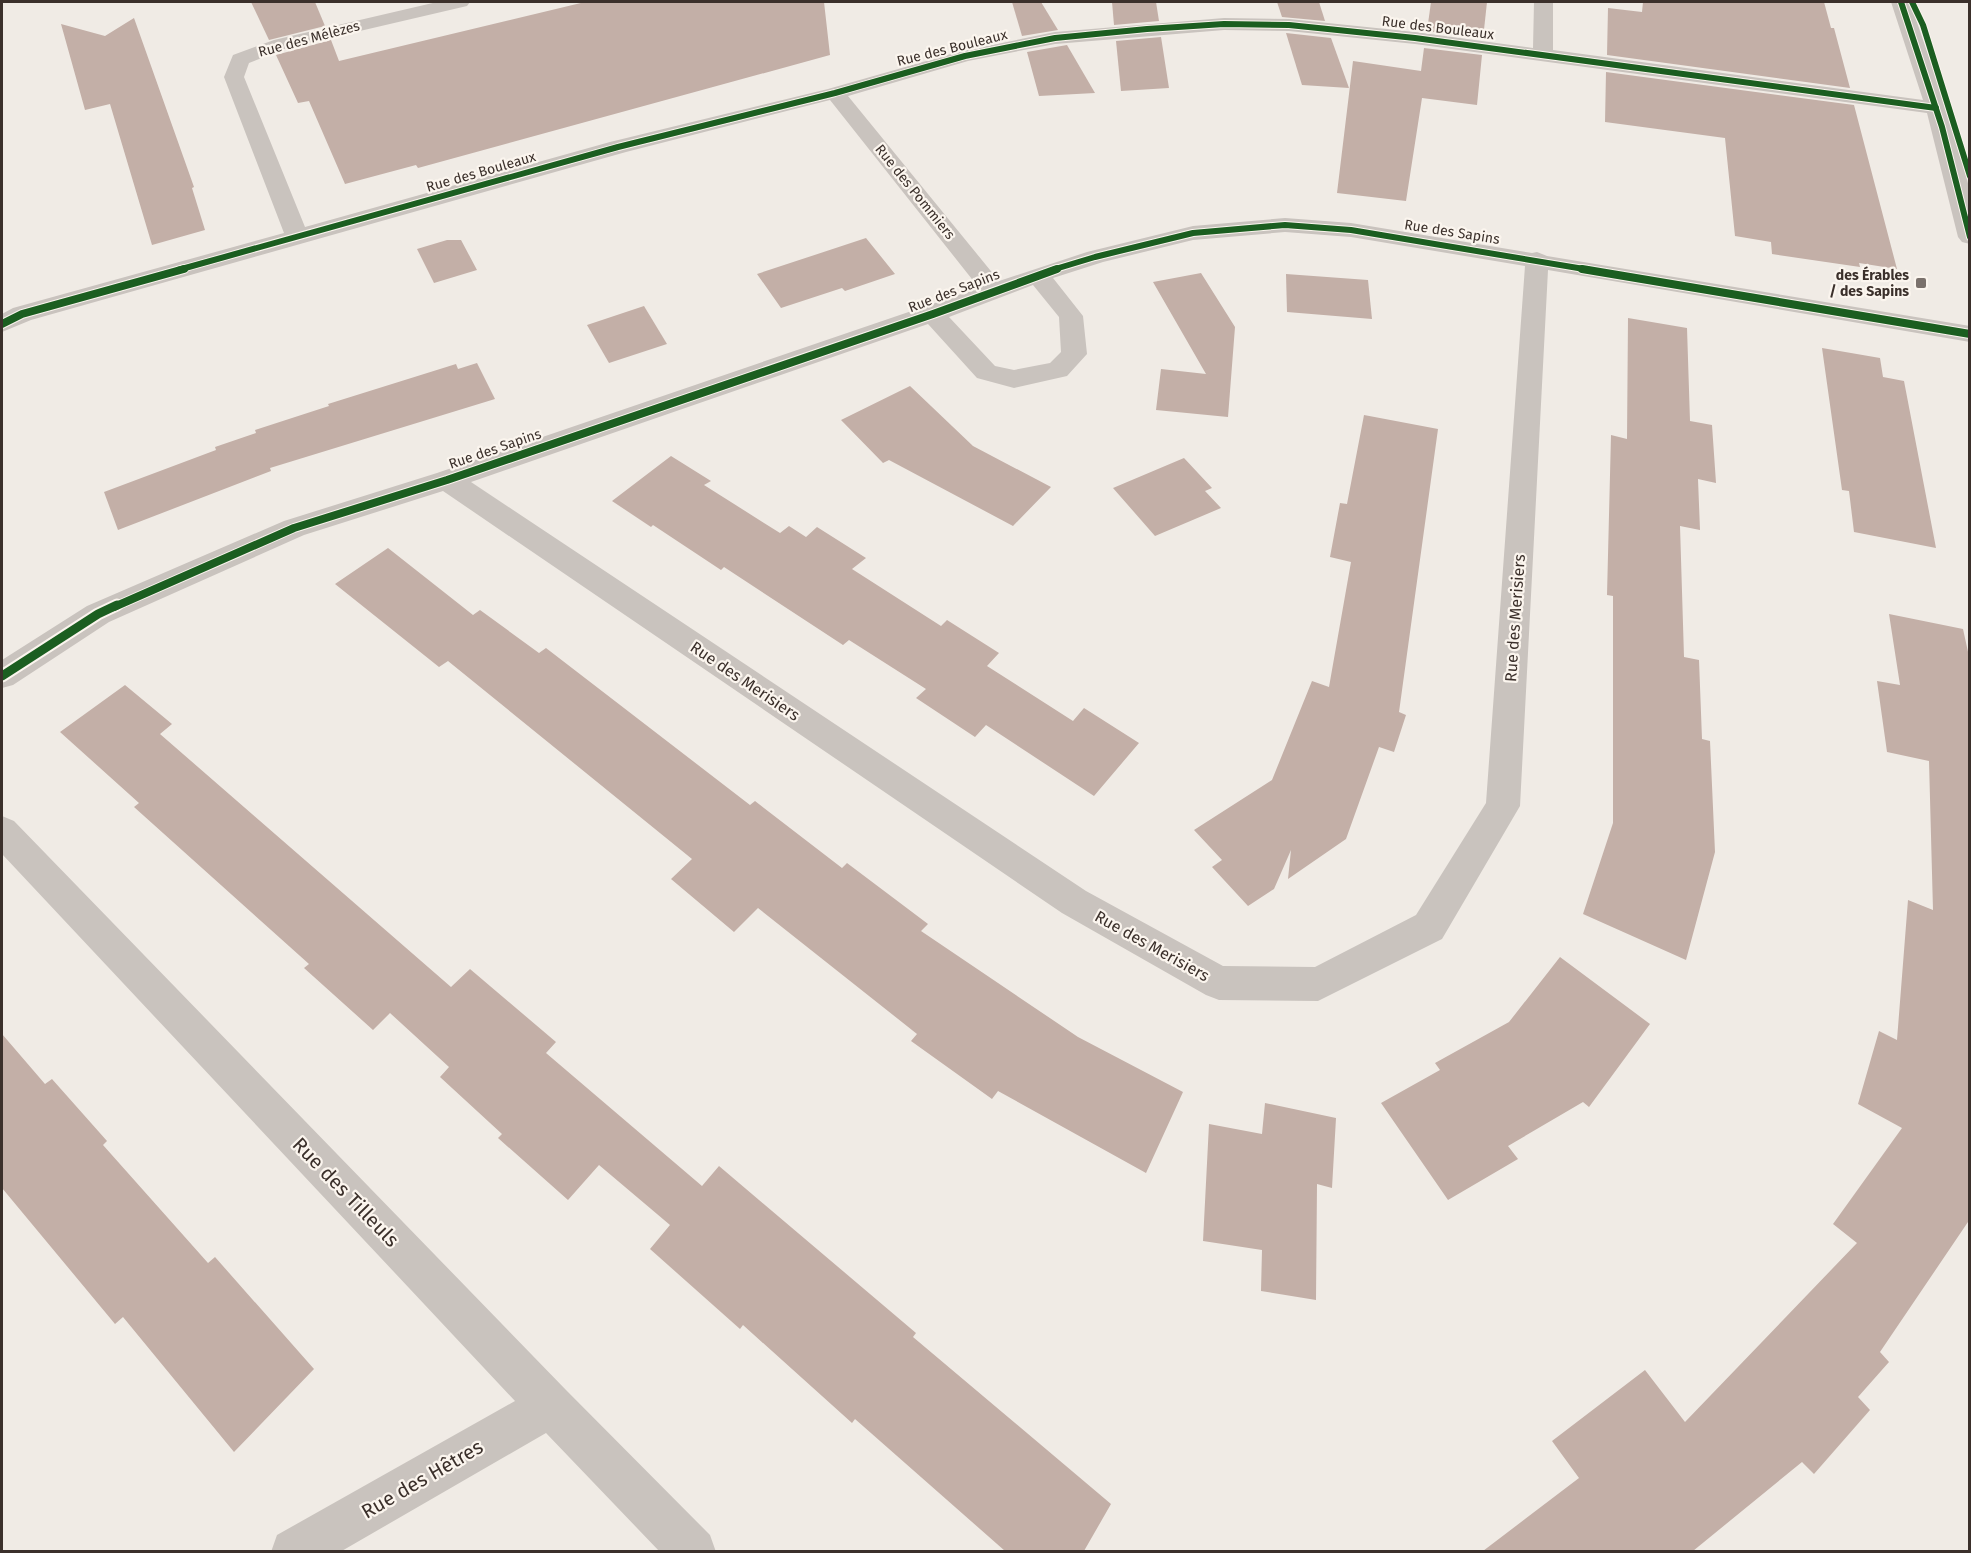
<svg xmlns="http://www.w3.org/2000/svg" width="1971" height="1553" font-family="'Fira Sans',sans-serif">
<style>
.building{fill:#c3afa7}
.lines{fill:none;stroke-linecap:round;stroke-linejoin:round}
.minor{fill:#c9c3be;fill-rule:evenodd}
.cycleway-far2-casing{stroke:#fbf5ee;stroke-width:8}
.cycleway-far1-casing{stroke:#fbf5ee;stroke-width:10}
.cycleway-casing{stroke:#fbf5ee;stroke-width:13}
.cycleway-far2{stroke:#1b5e20;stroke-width:6}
.cycleway-far1{stroke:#1b5e20;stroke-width:8}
.cycleway{stroke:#1b5e20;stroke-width:9}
.poi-dot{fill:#7a716c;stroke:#fbf5ee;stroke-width:2}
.labels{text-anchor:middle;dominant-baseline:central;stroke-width:4.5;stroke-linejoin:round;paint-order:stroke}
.far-street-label{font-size:14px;fill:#3b302b;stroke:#fbf5ee}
.far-poi-label{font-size:14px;font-weight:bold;fill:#3b302b;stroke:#fbf5ee;text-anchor:end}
.street-label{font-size:16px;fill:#3b302b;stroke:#fbf5ee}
.near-street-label{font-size:20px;fill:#3b302b;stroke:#fbf5ee}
</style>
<rect width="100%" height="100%" fill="#f0ebe5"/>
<g class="building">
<path d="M 251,2 L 315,2 L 325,26 L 269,40 Z"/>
<path d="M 585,2 L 824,2 L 830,55 L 418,168 L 416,165 L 345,184 L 309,101 L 298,103 L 276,55 L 331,40 L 339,61 Z"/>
<path d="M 1012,2 L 1041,2 L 1058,30 L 1022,36 Z"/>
<path d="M 1112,2 L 1156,2 L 1159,21 L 1114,25 Z"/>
<path d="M 1277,2 L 1319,2 L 1325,21 L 1282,17 Z"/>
<path d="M 1431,2 L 1487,2 L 1483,39 L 1427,31 Z"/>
<path d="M 1643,2 L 1824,2 L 1831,28 L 1834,28 L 1850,88 L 1607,55 L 1608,8 L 1642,12 Z"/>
<path d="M 134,18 L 194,187 L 192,188 L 205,230 L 152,245 L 110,104 L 85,110 L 61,24 L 105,36 Z"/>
<path d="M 1286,33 L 1331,38 L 1349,88 L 1302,85 Z"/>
<path d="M 1161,37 L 1169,88 L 1121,91 L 1116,41 Z"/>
<path d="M 1067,45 L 1095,93 L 1039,96 L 1027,52 Z"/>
<path d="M 1424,48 L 1482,55 L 1477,105 L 1422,98 L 1406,201 L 1337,193 L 1353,61 L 1421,71 Z"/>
<path d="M 1606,72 L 1854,105 L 1897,269 L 1859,263 L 1860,267 L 1772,254 L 1771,242 L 1735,236 L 1725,138 L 1605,122 Z"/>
<path d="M 866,238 L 895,274 L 845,291 L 842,288 L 781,308 L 757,274 Z"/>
<path d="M 447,240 L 461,240 L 477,270 L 434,283 L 417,249 Z"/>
<path d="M 1201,273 L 1235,327 L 1228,417 L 1156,410 L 1161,369 L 1206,374 L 1153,282 Z"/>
<path d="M 1286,274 L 1368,280 L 1372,319 L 1287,312 Z"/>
<path d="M 644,306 L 667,344 L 609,363 L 587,325 Z"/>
<path d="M 1628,318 L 1687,328 L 1690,421 L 1712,425 L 1716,483 L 1698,479 L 1700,530 L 1680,526 L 1684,657 L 1699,660 L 1702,739 L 1710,741 L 1715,852 L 1686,960 L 1583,914 L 1613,823 L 1613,596 L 1607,595 L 1611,435 L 1627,439 Z"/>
<path d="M 1822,348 L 1880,358 L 1883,377 L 1904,381 L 1936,548 L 1854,532 L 1849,491 L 1842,490 Z"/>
<path d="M 477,363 L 495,399 L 270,468 L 271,471 L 118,530 L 104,492 L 216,450 L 215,447 L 256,433 L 255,430 L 329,406 L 328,404 L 456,364 L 458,369 Z"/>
<path d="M 910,386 L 973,446 L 1051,487 L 1013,526 L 889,460 L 883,463 L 841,420 Z"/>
<path d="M 1364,415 L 1438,429 L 1399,712 L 1406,715 L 1394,752 L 1379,747 L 1346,839 L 1288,879 L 1291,850 L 1274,889 L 1248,906 L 1212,867 L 1222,860 L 1194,830 L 1272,780 L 1312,681 L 1329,687 L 1351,562 L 1330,557 L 1340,503 L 1347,504 Z"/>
<path d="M 671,456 L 711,481 L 704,485 L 780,533 L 789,526 L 806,537 L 817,527 L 866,558 L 852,569 L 941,626 L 947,620 L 999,653 L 987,666 L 1073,721 L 1084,708 L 1139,743 L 1094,796 L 986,725 L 975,737 L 916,698 L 926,689 L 849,640 L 843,645 L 724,567 L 721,570 L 653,525 L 651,527 L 612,501 Z"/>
<path d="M 1184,458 L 1212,488 L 1205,491 L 1221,508 L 1155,536 L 1113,488 Z"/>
<path d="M 388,548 L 473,615 L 480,610 L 539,653 L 546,648 L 750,805 L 755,801 L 842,868 L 847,863 L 928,924 L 921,931 L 1078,1037 L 1183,1092 L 1146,1173 L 998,1091 L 992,1099 L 911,1041 L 917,1034 L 758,908 L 734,932 L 671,879 L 692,859 L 448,661 L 439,667 L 335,584 Z"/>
<path d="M 1889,614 L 1963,629 L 1970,661 L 1970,1219 L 1880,1352 L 1889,1362 L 1858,1397 L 1870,1410 L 1814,1474 L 1802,1462 L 1693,1551 L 1483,1551 L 1579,1478 L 1552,1441 L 1645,1370 L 1685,1422 L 1857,1243 L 1833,1224 L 1902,1128 L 1858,1104 L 1879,1031 L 1897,1040 L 1908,900 L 1933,910 L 1929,761 L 1887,752 L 1877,681 L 1900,685 Z"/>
<path d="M 125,685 L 172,724 L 160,734 L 451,987 L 470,969 L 556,1042 L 546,1053 L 702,1186 L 719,1166 L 916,1333 L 913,1337 L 1111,1504 L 1084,1551 L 1005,1551 L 855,1419 L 852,1423 L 743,1325 L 740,1329 L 650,1249 L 670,1225 L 599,1165 L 568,1200 L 498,1138 L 502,1134 L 440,1077 L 449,1067 L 390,1013 L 373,1030 L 304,968 L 309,964 L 134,807 L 139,803 L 60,732 Z"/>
<path d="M 1560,957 L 1650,1024 L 1589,1107 L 1583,1102 L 1508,1146 L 1518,1159 L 1448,1200 L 1381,1103 L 1440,1070 L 1435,1063 L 1509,1022 Z"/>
<path d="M 2,1034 L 45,1084 L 52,1079 L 107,1141 L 103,1145 L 208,1263 L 215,1257 L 314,1369 L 234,1452 L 123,1317 L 115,1324 L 2,1188 Z"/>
<path d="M 1265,1103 L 1336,1118 L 1332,1188 L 1317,1184 L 1316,1300 L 1261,1291 L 1262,1250 L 1203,1241 L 1209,1124 L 1262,1134 Z"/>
</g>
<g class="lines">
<g class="minor">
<path d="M 437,2 L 470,2 L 467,6 L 287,48 L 249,63 L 244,77 L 305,227 L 610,142 L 828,89 L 958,52 L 1055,32 L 1224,18 L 1289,19 L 1415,32 L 1533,48 L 1534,2 L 1553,2 L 1553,50 L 1923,100 L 1891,2 L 1910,2 L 1953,127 L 1970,191 L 1970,244 L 1962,242 L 1958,237 L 1927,113 L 1415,44 L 1289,31 L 1224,30 L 1055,44 L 968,61 L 848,96 L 999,281 L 1087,252 L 1193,226 L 1285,218 L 1351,223 L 1532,253 L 1537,252 L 1547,256 L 1970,326 L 1970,342 L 1548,270 L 1520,806 L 1442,939 L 1318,1001 L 1219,1000 L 1206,995 L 1062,913 L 443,491 L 304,535 L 109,622 L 13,685 L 2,688 L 2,660 L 87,606 L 284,521 L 437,473 L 979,288 L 830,100 L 626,152 L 31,320 L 2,332 L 2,314 L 13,308 L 284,233 L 224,77 L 233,55 L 274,40 ZM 1285,232 L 1351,237 L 1525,266 L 1486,803 L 1416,915 L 1315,967 L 1223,966 L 1086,891 L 471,482 L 928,324 L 977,378 L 1014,388 L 1067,376 L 1087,354 L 1083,316 L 1053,278 L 1103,262 L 1193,240 ZM 1033,285 L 1059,317 L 1061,352 L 1050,363 L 1014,370 L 995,366 L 949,317 Z"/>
<path d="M 2,816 L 14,821 L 566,1390 L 710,1535 L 716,1552 L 660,1552 L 546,1433 L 340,1552 L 271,1552 L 277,1535 L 515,1401 L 2,854 Z"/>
</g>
<defs>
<g id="cycleway-far2">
<path d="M 1901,2 L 1942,127 L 1970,237"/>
<path d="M 1912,2 L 1923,25 L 1970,176"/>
<path d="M 178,270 L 618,147 L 835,93 L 965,56 L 1055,38 L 1147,29 L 1224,24 L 1289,25 L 1415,38 L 1936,108"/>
<path d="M 1052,270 L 1095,257 L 1193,233 L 1285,225 L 1351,230 L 1590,270"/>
</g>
<g id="cycleway-far1">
<path d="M 1582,269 L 1970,334"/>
<path d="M 2,324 L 22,314 L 184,269"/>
<path d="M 114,607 L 294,528 L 447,480 L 933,314 L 1057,269"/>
</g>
<path id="cycleway" d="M 2,676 L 98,614 L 117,605"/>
</defs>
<use href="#cycleway-far2" class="cycleway-far2-casing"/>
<use href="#cycleway-far1" class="cycleway-far1-casing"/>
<use href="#cycleway" class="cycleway-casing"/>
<use href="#cycleway-far2" class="cycleway-far2"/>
<use href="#cycleway-far1" class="cycleway-far1"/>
<use href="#cycleway" class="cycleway"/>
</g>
<rect class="poi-dot" x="1915" y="277" width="12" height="12" rx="3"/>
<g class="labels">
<g class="far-street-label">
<text transform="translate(1438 28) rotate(7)">Rue des Bouleaux</text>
<text transform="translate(309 39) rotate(-15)">Rue des Mélèzes</text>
<text transform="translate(952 48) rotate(-14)">Rue des Bouleaux</text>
<text transform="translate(481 172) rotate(-16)">Rue des Bouleaux</text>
<text transform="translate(915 192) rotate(51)">Rue des Pommiers</text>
<text transform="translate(1452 232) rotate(9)">Rue des Sapins</text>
<text transform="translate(954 291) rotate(-21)">Rue des Sapins</text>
<text transform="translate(495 449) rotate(-19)">Rue des Sapins</text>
</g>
<g class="far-poi-label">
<text x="1909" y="275">des Érables<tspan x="1909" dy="16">/ des Sapins</tspan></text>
</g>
<g class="street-label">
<text transform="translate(1515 618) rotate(-86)">Rue des Merisiers</text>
<text transform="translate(745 681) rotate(34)">Rue des Merisiers</text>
<text transform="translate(1152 946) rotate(29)">Rue des Merisiers</text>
</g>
<g class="near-street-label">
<text transform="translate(346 1192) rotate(46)">Rue des Tilleuls</text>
<text transform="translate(422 1479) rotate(-30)">Rue des Hêtres</text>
</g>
</g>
<rect width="1971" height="1553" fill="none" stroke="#3b302b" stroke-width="6"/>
</svg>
